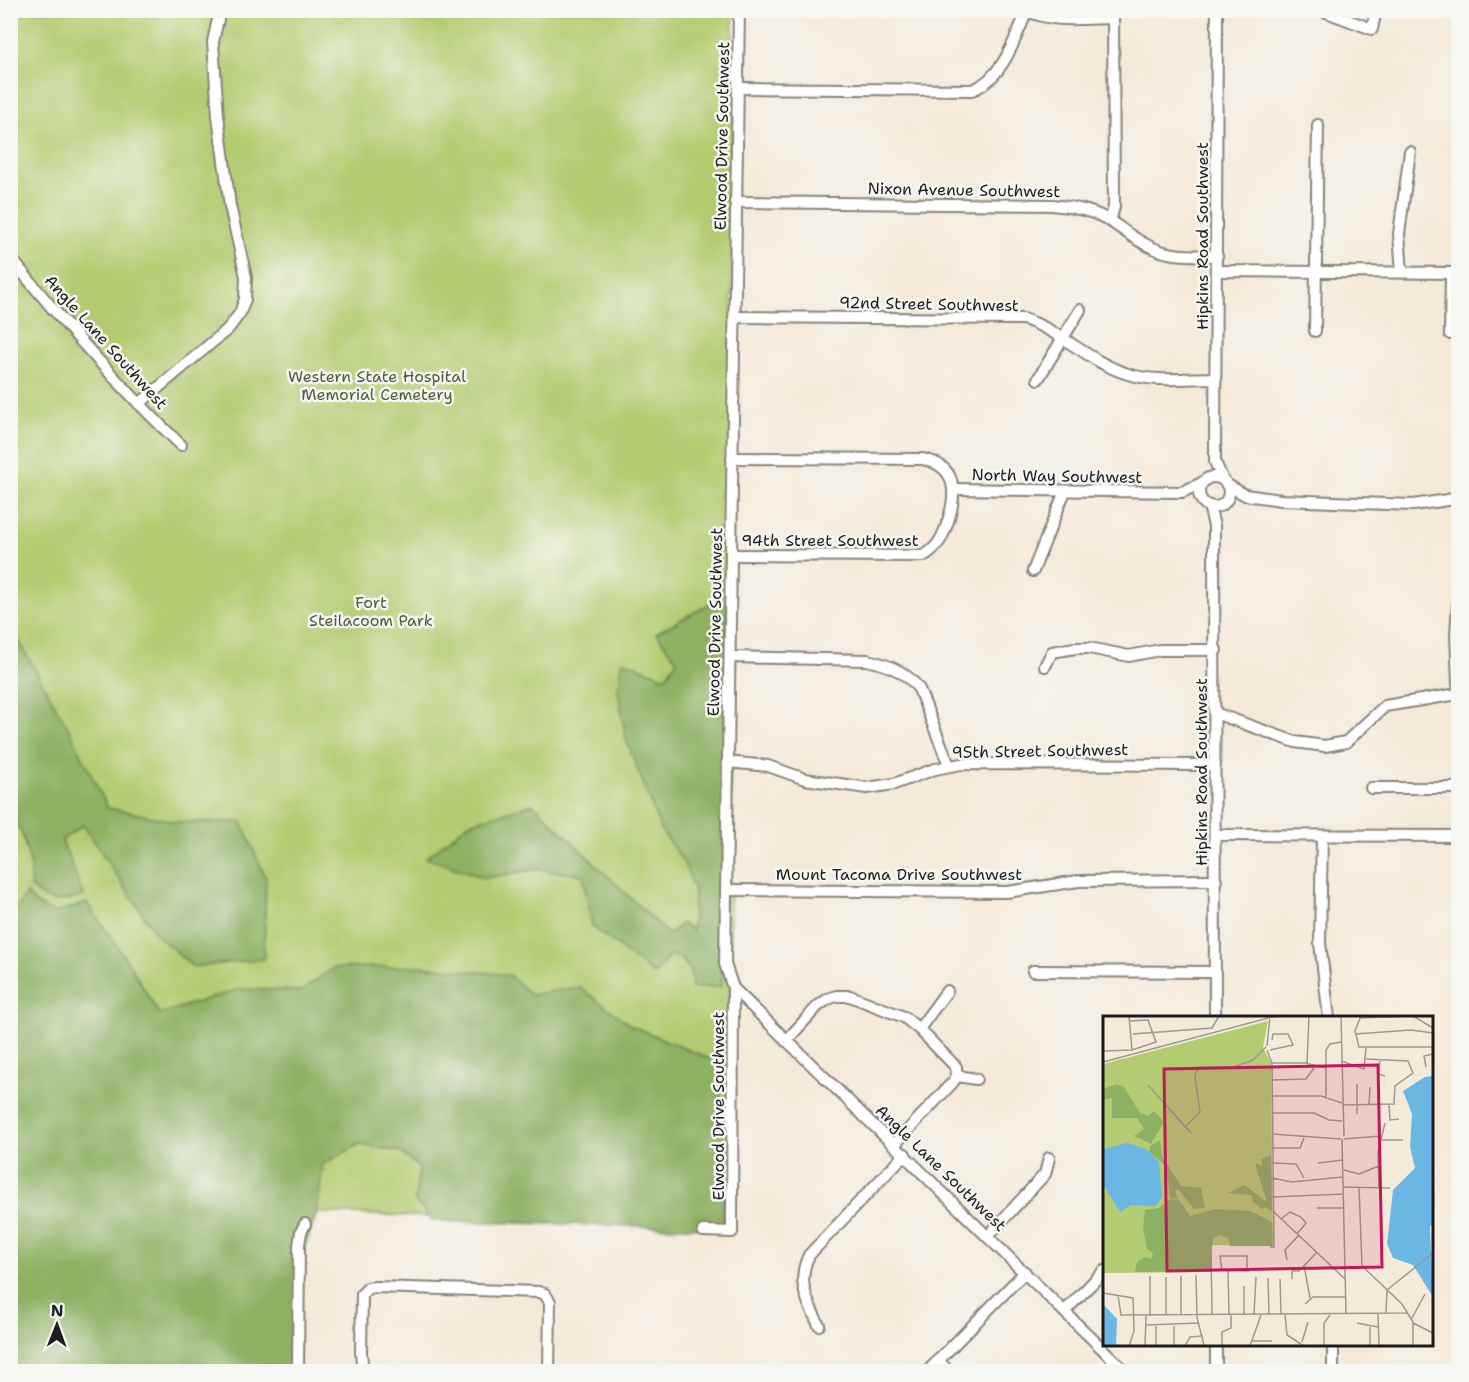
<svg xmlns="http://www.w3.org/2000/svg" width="1469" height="1382" font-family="'Shantell Sans',sans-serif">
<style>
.green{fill:#b3cc71;stroke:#687446;stroke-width:1.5}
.forest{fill:#8eb063;stroke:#556640;stroke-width:1.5}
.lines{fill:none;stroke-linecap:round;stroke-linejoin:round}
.minor-casing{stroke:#88837b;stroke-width:14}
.minor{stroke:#fff;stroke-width:10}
.labels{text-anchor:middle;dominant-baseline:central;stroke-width:5;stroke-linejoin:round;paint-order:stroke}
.street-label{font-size:16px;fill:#1c1c1c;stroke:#f6f6f2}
.park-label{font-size:16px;fill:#515a3a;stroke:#f6f6f2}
.inset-road{fill:none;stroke:#9e988e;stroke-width:1.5}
.view{fill:#c2185b;fill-opacity:0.15;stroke:#c2185b;stroke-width:3}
.inset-edge{fill:none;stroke:#1c1c1c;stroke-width:3}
</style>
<rect width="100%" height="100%" fill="#f6f6f2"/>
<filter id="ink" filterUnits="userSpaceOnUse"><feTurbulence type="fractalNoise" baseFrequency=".0167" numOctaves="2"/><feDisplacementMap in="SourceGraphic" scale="12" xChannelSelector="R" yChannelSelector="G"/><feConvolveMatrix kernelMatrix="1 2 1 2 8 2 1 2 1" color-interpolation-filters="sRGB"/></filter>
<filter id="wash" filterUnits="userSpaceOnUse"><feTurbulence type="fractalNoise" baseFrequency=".008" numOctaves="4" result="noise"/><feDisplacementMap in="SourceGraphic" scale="24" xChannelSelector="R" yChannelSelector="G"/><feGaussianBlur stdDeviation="1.35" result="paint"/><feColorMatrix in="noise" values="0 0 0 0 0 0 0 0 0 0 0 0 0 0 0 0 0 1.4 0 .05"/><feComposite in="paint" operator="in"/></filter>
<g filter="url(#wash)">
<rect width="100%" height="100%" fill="#f4eada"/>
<path class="green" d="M 10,11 L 733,11 L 729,1228 L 300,1212 L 11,1371 Z"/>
<g class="forest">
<path d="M 711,603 L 727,603 L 722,986 L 692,988 C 692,971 688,959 670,955 L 654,975 L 592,926 L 583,875 L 538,869 L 485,878 L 426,858 L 469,823 L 533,804 L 668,934 L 682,924 L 692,930 L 694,889 L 684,863 L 661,830 L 626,739 L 618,691 L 622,660 L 665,677 L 677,661 L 656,633 Z"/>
<path d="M 10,640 L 19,641 L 71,733 L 108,808 L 179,822 L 242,822 L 266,879 L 264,959 L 193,967 L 156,934 L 83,825 L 62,840 L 84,896 C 60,902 47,906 30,886 L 31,866 L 22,834 L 11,815 Z"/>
<path d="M 26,893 L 36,904 L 54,913 L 87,903 L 130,965 L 159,1014 L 239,989 L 301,991 L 333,968 L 422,966 L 509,975 L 531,995 L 579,987 L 632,1026 L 720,1063 L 724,1228 L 433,1221 L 415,1201 L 419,1168 L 400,1152 L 360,1144 L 323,1164 L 317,1213 L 299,1262 L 298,1371 L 11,1371 L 10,914 L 16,909 Z"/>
</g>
</g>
<g filter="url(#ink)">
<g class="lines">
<defs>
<g id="minor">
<path d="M 1027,10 C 1051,24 1087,18 1113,18"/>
<path d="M 1217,10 L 1215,462 L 1223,480"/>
<path d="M 1321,10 L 1372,29 L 1376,10"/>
<path d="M 738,88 L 972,90 C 1003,79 1015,38 1027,11"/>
<path d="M 735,202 L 1052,205 C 1072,207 1092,210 1110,221 C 1124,230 1136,241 1153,248 C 1172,257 1196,255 1217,256"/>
<path d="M 1110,221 L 1114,207 L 1113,10"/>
<path d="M 10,257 C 63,323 120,387 181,445"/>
<path d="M 1217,271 L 1458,273"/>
<path d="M 1402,272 L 1399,234 L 1410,152"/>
<path d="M 734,317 L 1023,319 C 1060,330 1088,361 1125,373 C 1153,383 1187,378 1216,378"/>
<path d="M 1315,331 L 1318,125"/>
<path d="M 1450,334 L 1451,273"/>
<path d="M 1038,379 L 1080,310"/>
<path d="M 139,404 L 228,329 L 240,313 L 245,299 L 246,277 L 230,206 L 218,116 L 213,42 L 220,10"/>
<circle cx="1214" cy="492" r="15"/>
<path d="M 1226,484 L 1245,495 L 1281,500 L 1413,505 L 1448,500 L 1458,496"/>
<path d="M 954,489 L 1182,492 L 1202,483"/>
<path d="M 1209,506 L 1214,526 L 1215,1018"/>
<path d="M 731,555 L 923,556 C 939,548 944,534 949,518 C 957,491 956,465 922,459 L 732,458"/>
<path d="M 1033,571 L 1065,491"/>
<path d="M 1458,604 L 1456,634 L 1458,684"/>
<path d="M 730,657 L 867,660 C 887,664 907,672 919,689 L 949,765"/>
<path d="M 1045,666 L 1052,652 L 1075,648 L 1089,648 L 1129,656 L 1160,650 L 1216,650"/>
<path d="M 1215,713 L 1295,742 L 1325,746 L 1346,742 L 1385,706 L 1458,694"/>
<path d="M 727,762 L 768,766 L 805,779 L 867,788 L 894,784 L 935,769 L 961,764 L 1215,765"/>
<path d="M 1371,788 L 1458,788"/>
<path d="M 1216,835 L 1458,836"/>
<path d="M 1322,836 L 1320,943 L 1329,1018"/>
<path d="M 726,890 L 1007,892 L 1078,881 L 1216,880"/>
<path d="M 1033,971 L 1214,972"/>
<path d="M 733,988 L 1126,1372"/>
<path d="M 919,1029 L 947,991"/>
<path d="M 786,1041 L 818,1006 L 828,999 L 836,996 L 850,996 L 904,1017 L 919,1029 L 956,1067 L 957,1076 L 953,1082 L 895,1144"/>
<path d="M 957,1076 L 976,1079"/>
<path d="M 703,1231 L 732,1232 L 733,988 L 725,964 L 739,10"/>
<path d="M 988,1236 L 1045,1174 L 1049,1158"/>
<path d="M 1065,1311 L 1104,1271"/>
<path d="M 819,1325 C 807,1301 796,1282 809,1255 L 905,1154"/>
<path d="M 938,1360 L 949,1372"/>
<path d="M 298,1372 L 299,1245 L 301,1232 L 305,1224"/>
<path d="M 363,1372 L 361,1353 L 362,1294 L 368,1288 L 375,1287 L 539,1292 L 545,1294 L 550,1302 L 549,1372"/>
<path d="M 927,1372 L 1025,1272"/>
<path d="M 1216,1372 L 1216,1344"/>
<path d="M 1333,1372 L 1333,1344"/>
</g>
</defs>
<use href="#minor" class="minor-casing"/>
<use href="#minor" class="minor"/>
</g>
</g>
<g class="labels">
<g class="street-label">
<text transform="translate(722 136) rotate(-89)">Elwood Drive Southwest</text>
<text transform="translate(964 190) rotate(1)">Nixon Avenue Southwest</text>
<text transform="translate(1202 236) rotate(-90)">Hipkins Road Southwest</text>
<text transform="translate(929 304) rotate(1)">92nd Street Southwest</text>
<text transform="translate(106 342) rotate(48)">Angle Lane Southwest</text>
<text transform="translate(1057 476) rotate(1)">North Way Southwest</text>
<text x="830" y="540">94th Street Southwest</text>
<text transform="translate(715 622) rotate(-89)">Elwood Drive Southwest</text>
<text transform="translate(1040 751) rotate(-1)">95th Street Southwest</text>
<text transform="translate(1201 772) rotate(-90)">Hipkins Road Southwest</text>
<text x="899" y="874">Mount Tacoma Drive Southwest</text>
<text transform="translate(718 1106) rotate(-90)">Elwood Drive Southwest</text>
<text transform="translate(941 1168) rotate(44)">Angle Lane Southwest</text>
</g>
<g class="park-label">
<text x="377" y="376">Western State Hospital<tspan x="377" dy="18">Memorial Cemetery</tspan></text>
<text x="371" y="602">Fort<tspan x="371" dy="18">Steilacoom Park</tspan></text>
</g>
</g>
<g transform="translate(1103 1016)">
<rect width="330" height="330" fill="#f4eada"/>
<path d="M 165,5 L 160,32 L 168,46 L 170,230 L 108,229 L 108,256 L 0,257 L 0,48 Z" fill="#b3cc71"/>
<path d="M 14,68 L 21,71 L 37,97 L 45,100 L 51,95 L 61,106 L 48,128 L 31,120 L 41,113 L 34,102 L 9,102 L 9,82 L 0,84 L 0,73 ZM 57,124 L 59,140 L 78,170 L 98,172 L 102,192 L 91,193 L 75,173 L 72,175 L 75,183 L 67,182 L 63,150 L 46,136 L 47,130 ZM 168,139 L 169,195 L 161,191 L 159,193 L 150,186 L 148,179 L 125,177 L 141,169 L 164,186 L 153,152 L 153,147 L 160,150 L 158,143 ZM 67,183 L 76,184 L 87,200 L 112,193 L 148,195 L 169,206 L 170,230 L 127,230 L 125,222 L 116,219 L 111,222 L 108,236 L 108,255 L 32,256 L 34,246 L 42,241 L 48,243 L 50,237 L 44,233 L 40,212 L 42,194 L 56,192 Z" fill="#8eb063"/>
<path d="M 330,60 L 330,210 L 327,210 L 330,281 L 310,249 L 290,242 L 284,228 L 290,174 L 312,152 L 307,131 L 309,98 L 300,75 L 322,61 ZM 24,127 L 43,133 L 56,146 L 59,181 L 53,190 L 28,189 L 17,196 L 0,168 L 0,133 ZM 0,288 L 14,303 L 13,330 L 0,330 Z" fill="#6bb7e4"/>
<path class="inset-road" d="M 26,0 L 29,34M 238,0 L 241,120M 258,0 L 252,15 L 256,31 L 330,31M 310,0 L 330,12M 257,2 L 308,0M 30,18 L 109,12 L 116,0M 252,18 L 308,14 L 330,17M 164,30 L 167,1M 164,34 L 169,47 L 171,231 L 167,231M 167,34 L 190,29 L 185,18 L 170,18 L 169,24M 0,35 L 29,34 L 53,26 L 45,4 L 26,5M 238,45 L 261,53 L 263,32M 277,45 L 275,58 L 282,60M 0,46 L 173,0M 169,47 L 202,47 L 223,52M 204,47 L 206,0M 323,51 L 321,40 L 330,38M 169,64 L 203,63 L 211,52M 254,68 L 254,98M 45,69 L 88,117M 169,80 L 218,80 L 239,87M 223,82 L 223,34 L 227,28 L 238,26M 239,89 L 291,88 L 292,70 L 310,57 L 305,45 L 263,43M 266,89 L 267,71M 286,89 L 287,104 L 296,103M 169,97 L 211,97 L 226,104 L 239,105M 82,111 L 97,96 L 92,60 L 95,51 L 131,51 L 150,44 L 163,31M 169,118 L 238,123M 239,123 L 243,298M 241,123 L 278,120M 278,124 L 300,124M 169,132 L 197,132 L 201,122M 169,147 L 193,148 L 201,162M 215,147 L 240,144M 241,154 L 256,158 L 276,150M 169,162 L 189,166 L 240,161M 241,171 L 287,172M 256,171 L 259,250 L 299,288 L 310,306 L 310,330M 276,171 L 275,136 L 282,107M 169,181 L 241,178M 214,192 L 241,192M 171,196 L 242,263M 178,203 L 187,196 L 198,201 L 203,207 L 194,218M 108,231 L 109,298M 184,244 L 182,234 L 196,219M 201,249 L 207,282M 125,254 L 126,298M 144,254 L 144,240 L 117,240 L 119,254 L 146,255M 93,259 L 94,302 L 101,329M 47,260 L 47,300M 78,260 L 78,299M 165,262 L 166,298M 177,263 L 178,298M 189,263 L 189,255 L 196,255 L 214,236M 141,270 L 141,298M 284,274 L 330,237M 0,277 L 30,282 L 31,315 L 26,330M 15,279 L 18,299 L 304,297M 202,288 L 210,281 L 242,281M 283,297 L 284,274M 151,298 L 153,261M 182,298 L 184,319 L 201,330M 275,298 L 276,330M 63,299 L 63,261M 308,304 L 322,278M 254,307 L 275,311M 310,307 L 330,317M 43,309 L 96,307M 53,310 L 53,330M 71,310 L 71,330M 267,311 L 267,330M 149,325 L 169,325M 199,326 L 205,306M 42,330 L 43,300M 82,330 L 87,321 L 100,320M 119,330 L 119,316 L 128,312 L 128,298M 147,330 L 158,299M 221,330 L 221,307 L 227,299"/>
<path class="view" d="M 275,49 L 279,251 L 64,255 L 61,53 Z"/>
<rect width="330" height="330" class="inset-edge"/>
</g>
<rect width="1469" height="1382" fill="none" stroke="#f6f6f2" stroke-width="36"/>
<g transform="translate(57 1325) rotate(1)" stroke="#f6f6f2" stroke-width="4.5" paint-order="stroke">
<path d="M0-4.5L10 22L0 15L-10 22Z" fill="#1c1c1c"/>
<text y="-9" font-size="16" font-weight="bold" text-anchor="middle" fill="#1c1c1c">N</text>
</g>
</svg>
